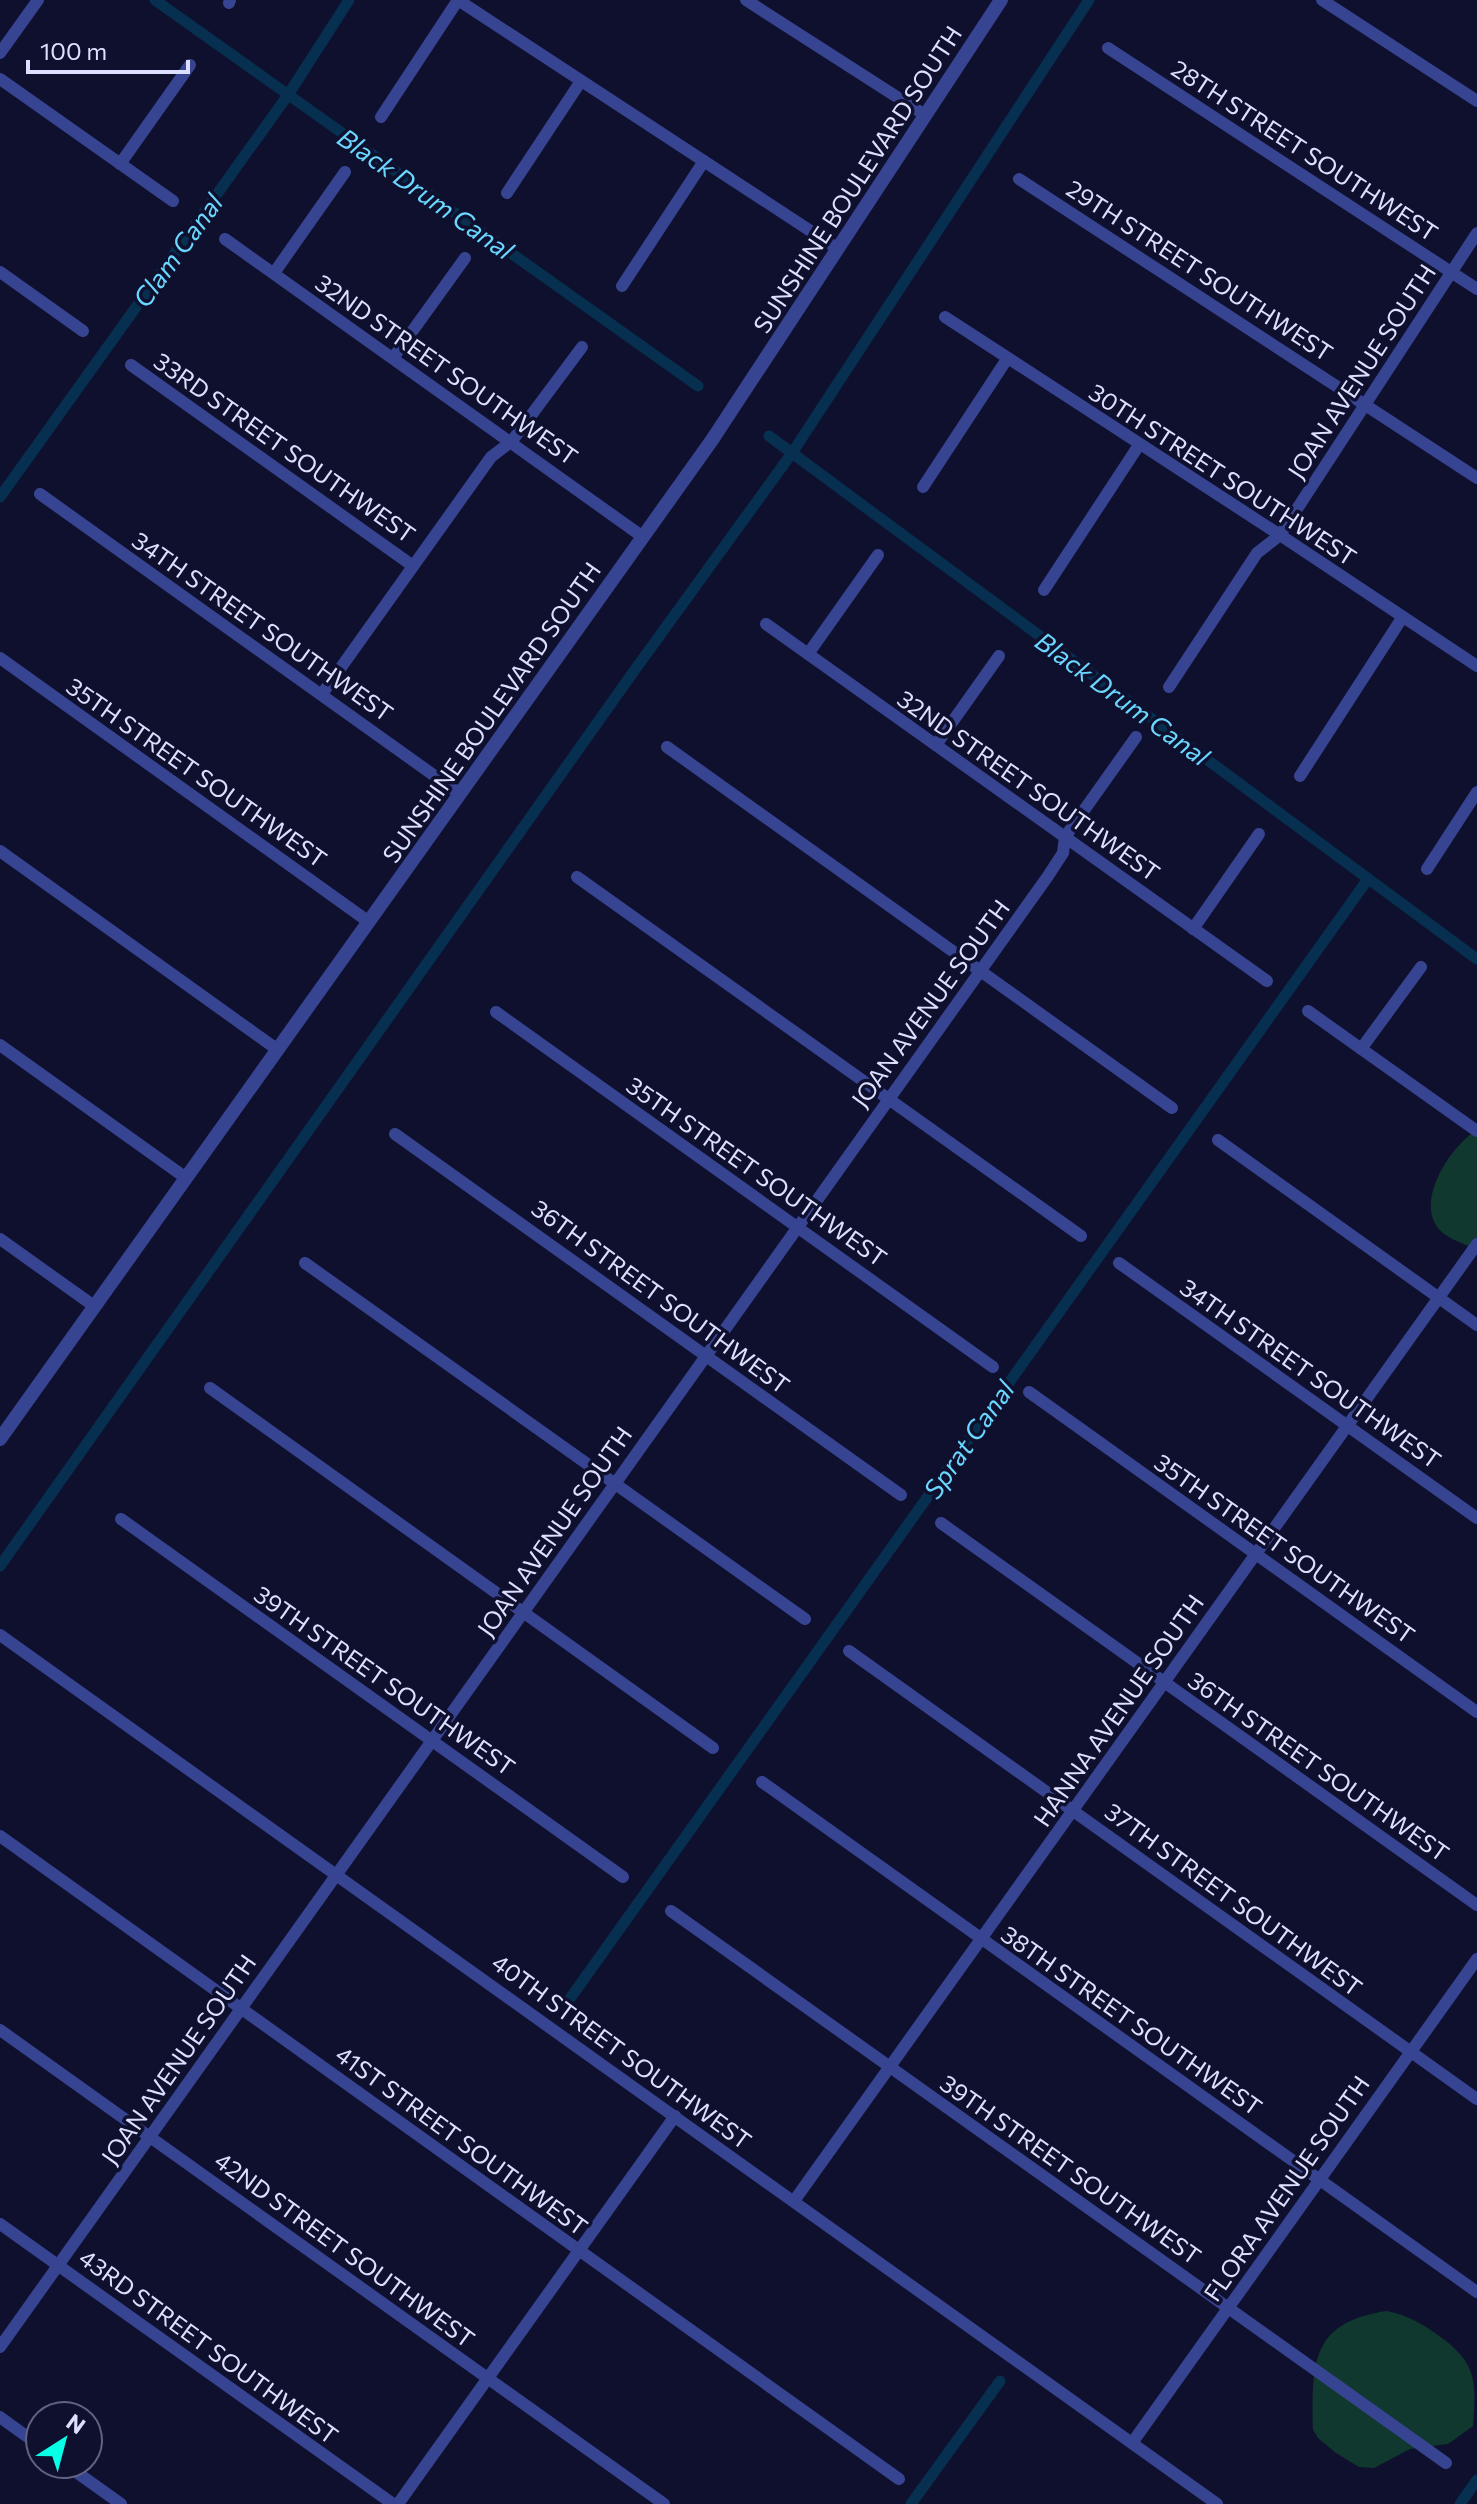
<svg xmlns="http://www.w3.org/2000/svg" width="1477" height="2504" font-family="Commissioner,sans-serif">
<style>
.green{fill:#11382f}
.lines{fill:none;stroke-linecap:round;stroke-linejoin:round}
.canal{stroke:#062f50;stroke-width:11}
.minor{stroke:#364491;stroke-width:12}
.tertiary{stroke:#364491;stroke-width:14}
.labels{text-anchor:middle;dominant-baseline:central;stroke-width:7;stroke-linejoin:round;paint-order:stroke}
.street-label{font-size:24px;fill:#dcdfff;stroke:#0f102e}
.water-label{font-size:26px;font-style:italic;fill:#6ad7ff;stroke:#0f102e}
</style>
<rect width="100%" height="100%" fill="#0f102e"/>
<g class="green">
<path d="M 1477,1130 L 1477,1250 C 1467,1245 1452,1240 1443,1233 C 1411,1206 1450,1146 1477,1130 Z"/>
<path d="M 1387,2311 C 1407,2315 1421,2323 1438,2335 C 1476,2362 1477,2380 1473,2426 L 1448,2444 L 1410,2449 L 1374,2468 L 1359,2467 L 1336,2453 L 1318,2438 L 1313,2430 C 1312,2364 1310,2322 1387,2311 Z"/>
</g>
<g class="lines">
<g class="canal">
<path d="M 155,0 L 698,386"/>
<path d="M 769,436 L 1477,959"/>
<path d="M 0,497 L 288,95 L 349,0"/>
<path d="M 0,1566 L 634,671 L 792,453 L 1089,0"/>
<path d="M 569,2000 L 1368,879"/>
<path d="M 911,2504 L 1000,2381"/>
<path d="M 1460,2504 L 1477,2480"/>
</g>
<g class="minor">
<path d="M 458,0 L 838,249"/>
<path d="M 746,0 L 925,115"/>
<path d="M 1322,0 L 1477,101"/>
<path d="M 229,3 L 230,0"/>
<path d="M 1108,48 L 1477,289"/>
<path d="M 0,53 L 38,0"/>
<path d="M 0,79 L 173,201"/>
<path d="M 381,117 L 458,0"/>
<path d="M 120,164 L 190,65"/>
<path d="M 1019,179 L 1477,478"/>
<path d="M 507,193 L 581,81"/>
<path d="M 225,239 L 643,537"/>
<path d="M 0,272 L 83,331"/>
<path d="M 274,273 L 345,172"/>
<path d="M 622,286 L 704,161"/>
<path d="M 945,317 L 1280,535 L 1477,666"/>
<path d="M 393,358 L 465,258"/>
<path d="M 131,365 L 413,566"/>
<path d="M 923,487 L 1007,359"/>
<path d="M 40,494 L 460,794"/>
<path d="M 1044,590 L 1139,445"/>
<path d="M 766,624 L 1267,981"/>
<path d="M 808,654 L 878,555"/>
<path d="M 0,658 L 369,922"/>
<path d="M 1169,687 L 1257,553 L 1280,535 L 1477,233"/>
<path d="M 322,694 L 491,457 L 512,441 L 582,347"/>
<path d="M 936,745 L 999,656"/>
<path d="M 667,747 L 1172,1108"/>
<path d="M 1300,776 L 1402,618"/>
<path d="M 0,851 L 278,1050"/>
<path d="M 1427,869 L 1477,792"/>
<path d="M 577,877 L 1081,1236"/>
<path d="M 1193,929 L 1259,834"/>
<path d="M 1308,1011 L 1477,1131"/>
<path d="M 496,1012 L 993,1367"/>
<path d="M 0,1045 L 186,1178"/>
<path d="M 1361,1049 L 1421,967"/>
<path d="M 395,1134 L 901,1495"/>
<path d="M 1218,1140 L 1477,1325"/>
<path d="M 0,1239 L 94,1306"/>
<path d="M 305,1263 L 805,1619"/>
<path d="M 1119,1263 L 1477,1518"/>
<path d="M 210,1388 L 713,1748"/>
<path d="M 1029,1392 L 1477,1712"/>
<path d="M 121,1519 L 623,1877"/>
<path d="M 941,1523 L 1477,1905"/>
<path d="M 0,1635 L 1217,2504"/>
<path d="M 849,1651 L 1477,2099"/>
<path d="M 762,1782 L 1477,2292"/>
<path d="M 0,1836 L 899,2479"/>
<path d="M 671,1911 L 1446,2463"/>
<path d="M 0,2030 L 664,2504"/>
<path d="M 794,2201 L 1477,1244"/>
<path d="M 0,2224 L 393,2504"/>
<path d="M 0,2347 L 1048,876 L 1063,853 L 1065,837 L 1136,737"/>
<path d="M 0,2417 L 40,2446"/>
<path d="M 1132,2443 L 1477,1959"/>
<path d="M 65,2464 L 121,2504"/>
<path d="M 398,2504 L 675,2116"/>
</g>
<path class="tertiary" d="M 0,1439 L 712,440 L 1001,0"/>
</g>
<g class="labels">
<g class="street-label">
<text transform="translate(1305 150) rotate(33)">28TH STREET SOUTHWEST</text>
<text transform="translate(857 179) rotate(-57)">SUNSHINE BOULEVARD SOUTH</text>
<text transform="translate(1200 270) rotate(33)">29TH STREET SOUTHWEST</text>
<text transform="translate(447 369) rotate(35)">32ND STREET SOUTHWEST</text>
<text transform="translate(1361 371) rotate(-57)">JOAN AVENUE SOUTH</text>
<text transform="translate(285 447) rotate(35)">33RD STREET SOUTHWEST</text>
<text transform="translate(1223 474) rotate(33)">30TH STREET SOUTHWEST</text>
<text transform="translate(263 626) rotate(35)">34TH STREET SOUTHWEST</text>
<text transform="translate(491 712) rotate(-55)">SUNSHINE BOULEVARD SOUTH</text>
<text transform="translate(197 772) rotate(35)">35TH STREET SOUTHWEST</text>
<text transform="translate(1029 785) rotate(35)">32ND STREET SOUTHWEST</text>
<text transform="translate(930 1003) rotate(-54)">JOAN AVENUE SOUTH</text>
<text transform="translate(757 1171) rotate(35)">35TH STREET SOUTHWEST</text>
<text transform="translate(661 1296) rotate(36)">36TH STREET SOUTHWEST</text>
<text transform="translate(1311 1373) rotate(35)">34TH STREET SOUTHWEST</text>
<text transform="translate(554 1531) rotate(-55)">JOAN AVENUE SOUTH</text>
<text transform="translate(1285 1548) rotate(35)">35TH STREET SOUTHWEST</text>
<text transform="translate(385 1680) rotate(35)">39TH STREET SOUTHWEST</text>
<text transform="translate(1118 1710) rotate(-55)">HANNA AVENUE SOUTH</text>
<text transform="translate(1319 1766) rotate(35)">36TH STREET SOUTHWEST</text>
<text transform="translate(1234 1899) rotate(36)">37TH STREET SOUTHWEST</text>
<text transform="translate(1132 2020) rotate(35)">38TH STREET SOUTHWEST</text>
<text transform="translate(622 2051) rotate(36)">40TH STREET SOUTHWEST</text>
<text transform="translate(178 2059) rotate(-55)">JOAN AVENUE SOUTH</text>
<text transform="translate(462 2140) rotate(36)">41ST STREET SOUTHWEST</text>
<text transform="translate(1071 2169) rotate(35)">39TH STREET SOUTHWEST</text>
<text transform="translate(1286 2188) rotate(-55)">FLORA AVENUE SOUTH</text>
<text transform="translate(345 2249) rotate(36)">42ND STREET SOUTHWEST</text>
<text transform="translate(209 2346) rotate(36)">43RD STREET SOUTHWEST</text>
</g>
<g class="water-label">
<text transform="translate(426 193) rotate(35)">Black Drum Canal</text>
<text transform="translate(177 250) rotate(-54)">Clam Canal</text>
<text transform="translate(1123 698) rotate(36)">Black Drum Canal</text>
<text transform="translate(968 1439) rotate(-55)">Sprat Canal</text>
</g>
</g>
<g transform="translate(64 2440) rotate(36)"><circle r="38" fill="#0f102e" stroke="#616382" stroke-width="2"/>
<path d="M0-6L14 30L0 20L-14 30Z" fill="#08ffe7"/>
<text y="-12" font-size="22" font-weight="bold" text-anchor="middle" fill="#dcdfff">N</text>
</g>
<path d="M28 60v12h160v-12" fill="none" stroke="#dcdfff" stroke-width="4"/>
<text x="40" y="60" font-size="24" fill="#dcdfff" stroke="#0f102e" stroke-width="6" paint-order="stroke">100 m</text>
</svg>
